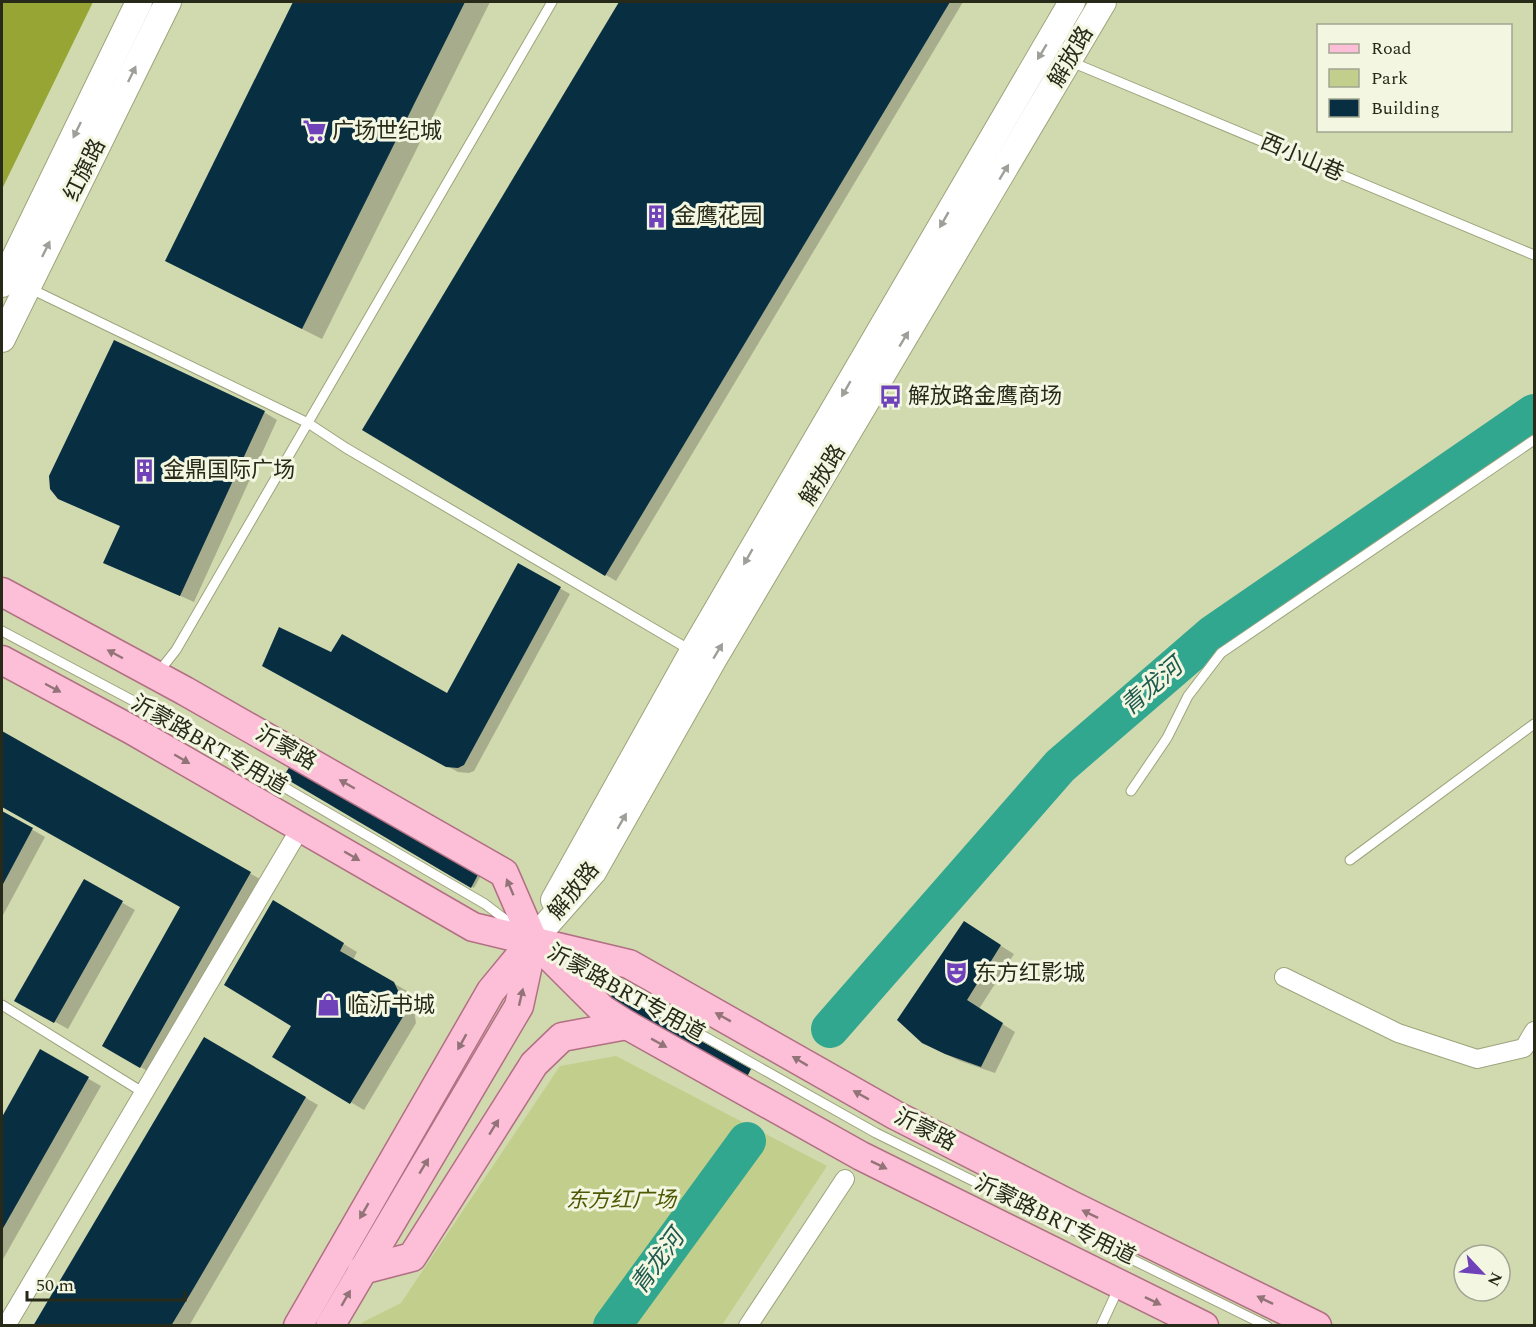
<svg xmlns="http://www.w3.org/2000/svg" width="1536" height="1327" font-family="Spectral,'Noto Sans SC',serif">
<style>
.green{fill:#c2ce8b}
.forest{fill:#97a535}
.shadow{fill:#0003}
.lines{fill:none;stroke-linecap:round;stroke-linejoin:round}
.river{stroke:#32a78f;stroke-width:38}
.building{fill:#082e41}
.lane-casing{stroke:#9da47c;stroke-width:11}
.street-casing{stroke:#9da47c;stroke-width:20}
.secondary-casing{stroke:#9da47c;stroke-width:28}
.primary-casing{stroke:#b17083;stroke-width:31}
.lane{stroke:#fff;stroke-width:9}
.street{stroke:#fff;stroke-width:18}
.secondary{stroke:#fff;stroke-width:26}
.primary{stroke:#fdbfd7;stroke-width:28}
.oneway{fill:#9e9f98}
.oneway2{fill:#927478}
.labels{text-anchor:middle;dominant-baseline:central;stroke-width:6;stroke-linejoin:round;paint-order:stroke}
.street-label{font-size:22px;fill:#272a19;stroke:#f3f7e2}
.poi-label{font-size:22px;fill:#272a19;stroke:#f3f7e2;text-anchor:start}
.park-label{font-size:22px;font-style:italic;fill:#4f5802;stroke:#f3f7e2}
.water-label{font-size:24px;font-style:italic;fill:#1e5b4e;stroke:#f3f7e2}
</style>
<rect width="100%" height="100%" fill="#d1d9af"/>
<path class="green" d="M 616,1056 L 827,1166 L 722,1325 L 361,1325 L 363,1322 L 401,1303 L 560,1066 Z"/>
<path class="forest" d="M 2,2 L 93,2 L 2,189 Z"/>
<g class="shadow">
<path d="M 295,2 L 490,2 L 322,339 L 166,261 Z"/>
<path d="M 621,2 L 963,2 L 616,581 L 364,430 Z"/>
<path d="M 264,412 L 277,420 L 194,602 L 105,562 L 121,526 Z"/>
<path d="M 519,565 L 570,594 L 474,771 L 469,773 L 458,772 L 263,666 L 447,695 Z"/>
<path d="M 2,733 L 260,879 L 151,1073 L 104,1046 L 182,907 L 2,805 Z"/>
<path d="M 285,777 L 482,874 L 474,888 Z"/>
<path d="M 2,812 L 45,837 L 2,917 Z"/>
<path d="M 84,881 L 135,910 L 68,1029 L 16,1000 Z"/>
<path d="M 274,902 L 357,952 L 353,960 L 407,991 L 413,1003 L 416,1023 L 364,1110 L 274,1057 L 293,1025 Z"/>
<path d="M 977,931 L 1014,954 L 979,1009 L 1015,1032 L 995,1073 L 960,1061 L 937,1050 Z"/>
<path d="M 205,1039 L 318,1105 L 189,1326 L 35,1326 Z"/>
<path d="M 41,1051 L 101,1086 L 2,1261 L 2,1120 Z"/>
</g>
<g class="lines">
<g class="river">
<path d="M 830,1029 L 1060,766 L 1213,634 L 1534,413"/>
<path d="M 612,1326 L 747,1141"/>
</g>
</g>
<g class="building">
<path d="M 293,2 L 465,2 L 302,329 L 165,261 Z"/>
<path d="M 619,2 L 950,2 L 605,576 L 362,430 Z"/>
<path d="M 114,340 L 265,411 L 180,596 L 103,563 L 120,526 L 58,499 L 50,489 L 49,476 Z"/>
<path d="M 518,563 L 561,587 L 464,765 L 458,768 L 446,767 L 262,666 L 279,627 L 331,652 L 342,634 L 447,693 Z"/>
<path d="M 2,731 L 251,872 L 140,1068 L 102,1046 L 180,907 L 2,807 Z"/>
<path d="M 292,763 L 480,871 L 471,888 L 283,777 Z"/>
<path d="M 2,811 L 33,828 L 2,886 Z"/>
<path d="M 84,879 L 123,901 L 54,1023 L 14,1001 Z"/>
<path d="M 273,900 L 344,943 L 340,951 L 394,982 L 400,995 L 404,1015 L 350,1104 L 272,1057 L 291,1026 L 224,985 Z"/>
<path d="M 964,921 L 1001,945 L 967,1000 L 1003,1023 L 981,1067 L 945,1054 L 922,1043 L 897,1020 Z"/>
<path d="M 614,992 L 751,1069 L 746,1079 L 609,999 Z"/>
<path d="M 204,1037 L 306,1097 L 192,1291 L 171,1326 L 33,1326 Z"/>
<path d="M 40,1049 L 89,1077 L 2,1230 L 2,1117 Z"/>
</g>
<g class="lines">
<defs>
<g id="lane">
<path d="M 1069,61 L 1534,255"/>
<path d="M 29,288 L 308,423 L 346,448 L 690,650"/>
<path d="M 2,631 L 158,714 L 485,904 L 515,927"/>
<path d="M 157,674 L 176,650 L 552,2"/>
<path d="M 1131,791 L 1167,738 L 1188,696 L 1221,653 L 1534,440"/>
<path d="M 1350,860 L 1534,724"/>
<path d="M 572,962 L 876,1133 L 1267,1326"/>
<path d="M 2,1005 L 144,1093"/>
<path d="M 1101,1326 L 1119,1287"/>
</g>
<g id="street">
<path d="M 1284,977 L 1398,1033 L 1477,1059 L 1524,1048 L 1534,1031"/>
<path d="M 6,1326 L 301,827"/>
<path d="M 748,1326 L 845,1179"/>
</g>
<g id="secondary">
<path d="M 2,284 L 139,2"/>
<path d="M 2,339 L 168,2"/>
<path d="M 554,900 L 693,651 L 1072,2"/>
<path d="M 533,940 L 593,872 L 713,660 L 1103,2"/>
</g>
<g id="primary">
<path d="M 2,592 L 185,691 L 504,873 L 533,940 L 602,1009 L 627,1025 L 861,1156 L 1204,1326"/>
<path d="M 2,660 L 132,730 L 473,927 L 629,964 L 895,1115 L 1071,1205 L 1317,1326"/>
<path d="M 362,1270 L 412,1257 L 534,1064 L 562,1037 L 627,1025"/>
<path d="M 298,1326 L 491,991 L 533,940"/>
<path d="M 330,1326 L 519,1006 L 532,946"/>
</g>
</defs>
<use href="#lane" class="lane-casing"/>
<use href="#street" class="street-casing"/>
<use href="#secondary" class="secondary-casing"/>
<use href="#primary" class="primary-casing"/>
<use href="#lane" class="lane"/>
<use href="#street" class="street"/>
<use href="#secondary" class="secondary"/>
<use href="#primary" class="primary"/>
</g>
<defs><path id="oneway-solid" d="M-6-.8H1V-3.2L6.5 0L1 3.2V.8H-6Z" transform="scale(1.5)"/></defs>
<g class="oneway">
<use href="#oneway-solid" transform="translate(1042 52) rotate(121)"/>
<use href="#oneway-solid" transform="translate(132 74) rotate(-64)"/>
<use href="#oneway-solid" transform="translate(77 130) rotate(116)"/>
<use href="#oneway-solid" transform="translate(1004 172) rotate(-59)"/>
<use href="#oneway-solid" transform="translate(944 220) rotate(120)"/>
<use href="#oneway-solid" transform="translate(46 249) rotate(-64)"/>
<use href="#oneway-solid" transform="translate(904 339) rotate(-59)"/>
<use href="#oneway-solid" transform="translate(846 389) rotate(120)"/>
<use href="#oneway-solid" transform="translate(748 557) rotate(120)"/>
<use href="#oneway-solid" transform="translate(718 651) rotate(-59)"/>
<use href="#oneway-solid" transform="translate(622 821) rotate(-60)"/>
</g>
<g class="oneway2">
<use href="#oneway-solid" transform="translate(115 654) rotate(-152)"/>
<use href="#oneway-solid" transform="translate(53 688) rotate(28)"/>
<use href="#oneway-solid" transform="translate(182 759) rotate(30)"/>
<use href="#oneway-solid" transform="translate(347 784) rotate(-150)"/>
<use href="#oneway-solid" transform="translate(352 856) rotate(30)"/>
<use href="#oneway-solid" transform="translate(510 887) rotate(-113)"/>
<use href="#oneway-solid" transform="translate(521 997) rotate(-77)"/>
<use href="#oneway-solid" transform="translate(723 1017) rotate(-151)"/>
<use href="#oneway-solid" transform="translate(462 1042) rotate(119)"/>
<use href="#oneway-solid" transform="translate(659 1043) rotate(29)"/>
<use href="#oneway-solid" transform="translate(800 1061) rotate(-149)"/>
<use href="#oneway-solid" transform="translate(861 1095) rotate(-151)"/>
<use href="#oneway-solid" transform="translate(494 1127) rotate(-58)"/>
<use href="#oneway-solid" transform="translate(879 1165) rotate(26)"/>
<use href="#oneway-solid" transform="translate(424 1166) rotate(-59)"/>
<use href="#oneway-solid" transform="translate(364 1211) rotate(120)"/>
<use href="#oneway-solid" transform="translate(1090 1214) rotate(-154)"/>
<use href="#oneway-solid" transform="translate(346 1298) rotate(-60)"/>
<use href="#oneway-solid" transform="translate(1265 1300) rotate(-154)"/>
<use href="#oneway-solid" transform="translate(1153 1301) rotate(26)"/>
</g>
<defs>
<symbol id="supermarket-bare" viewBox="-9 -9 18 18"><path d="M-6-5.5h2.5l.6 2H6L4.5 2H-2.5L-4.4-4H-6ZM-1.5 3.2a1.3 1.3 0 1 0 .1 0ZM3 3.2a1.3 1.3 0 1 0 .1 0Z" fill="#6f42ba" stroke="#f3f7e2" stroke-width="2.5" paint-order="stroke"/></symbol>
<symbol id="building-bare" viewBox="-9 -9 18 18"><path d="M-4-6H4V6H1V3H-1V6H-4ZM-2.5-4.3h1.7v1.8h-1.7ZM.8-4.3h1.7v1.8H.8ZM-2.5-1h1.7V.8h-1.7ZM.8-1h1.7V.8H.8Z" fill="#6f42ba" stroke="#f3f7e2" stroke-width="2.5" paint-order="stroke"/></symbol>
<symbol id="bus-bare" viewBox="-9 -9 18 18"><path d="M-5-6H5V4H4V6H2V4H-2V6H-4V4H-5ZM-3.5-4V0h7V-4ZM-3.5 1.2v1.5H-2V1.2ZM2 1.2v1.5H3.5V1.2Z" fill="#6f42ba" stroke="#f3f7e2" stroke-width="2.5" paint-order="stroke"/></symbol>
<symbol id="theatre-bare" viewBox="-9 -9 18 18"><path d="M-5-5.5Q0-4 5-5.5V0Q5 5 0 6Q-5 5-5 0ZM-3.3-2.5H-1v1.5H-3.3ZM1-2.5H3.3v1.5H1ZM-2.8 1Q0 5.5 2.8 1Z" fill="#6f42ba" stroke="#f3f7e2" stroke-width="2.5" paint-order="stroke"/></symbol>
<symbol id="shop-bare" viewBox="-9 -9 18 18"><path d="M-5-2.5h2.3a2.7 3.5 0 0 1 5.4 0H5L5.5 6h-11ZM-1.5-2.5h3a1.5 2.3 0 0 0-3 0Z" fill="#6f42ba" stroke="#f3f7e2" stroke-width="2.5" paint-order="stroke"/></symbol>
</defs>
<g fill-rule="evenodd">
<use href="#supermarket-bare" x="298" y="114" width="33" height="33"/>
<use href="#building-bare" x="640" y="200" width="33" height="33"/>
<use href="#bus-bare" x="874" y="380" width="33" height="33"/>
<use href="#building-bare" x="128" y="454" width="33" height="33"/>
<use href="#theatre-bare" x="940" y="956" width="33" height="33"/>
<use href="#shop-bare" x="312" y="988" width="33" height="33"/>
</g>
<g class="labels">
<g class="street-label">
<text transform="translate(1071 57) rotate(-60)">解放路</text>
<text transform="translate(1302 158) rotate(23)">西小山巷</text>
<text transform="translate(85 170) rotate(-64)">红旗路</text>
<text transform="translate(823 475) rotate(-59)">解放路</text>
<text transform="translate(209 745) rotate(30)">沂蒙路BRT专用道</text>
<text transform="translate(286 748) rotate(30)">沂蒙路</text>
<text transform="translate(574 891) rotate(-51)">解放路</text>
<text transform="translate(626 993) rotate(29)">沂蒙路BRT专用道</text>
<text transform="translate(925 1130) rotate(27)">沂蒙路</text>
<text transform="translate(1055 1220) rotate(26)">沂蒙路BRT专用道</text>
</g>
<g class="poi-label">
<text x="332" y="131">广场世纪城</text>
<text x="674" y="216">金鹰花园</text>
<text x="908" y="396">解放路金鹰商场</text>
<text x="163" y="470">金鼎国际广场</text>
<text x="975" y="973">东方红影城</text>
<text x="347" y="1005">临沂书城</text>
</g>
<g class="park-label">
<text x="621" y="1200">东方红广场</text>
</g>
<g class="water-label">
<text transform="translate(1152 687) rotate(-41)">青龙河</text>
<text transform="translate(658 1262) rotate(-54)">青龙河</text>
</g>
</g>
<rect width="1536" height="1327" fill="none" stroke="#272a19" stroke-width="6"/>
<rect x="1317" y="24" width="195" height="108" fill="#f3f7e2" stroke="#a1a592" stroke-width="1.5"/>
<rect x="1329" y="44" width="30" height="9" fill="#fdbfd7" stroke="#a1a592" stroke-width="1.5"/>
<text x="1371" y="54" font-size="18" fill="#272a19">Road</text>
<rect x="1329" y="69" width="30" height="18" fill="#c2ce8b" stroke="#a1a592" stroke-width="1.5"/>
<text x="1371" y="84" font-size="18" fill="#272a19">Park</text>
<rect x="1329" y="99" width="30" height="18" fill="#082e41" stroke="#a1a592" stroke-width="1.5"/>
<text x="1371" y="114" font-size="18" fill="#272a19">Building</text>
<g transform="translate(1482 1273) rotate(116)"><circle r="28" fill="#f3f7e2" stroke="#a1a592" stroke-width="1.5"/>
<path d="M0-4.5L10 22L0 15L-10 22Z" fill="#6f42ba"/>
<text y="-9" font-size="16" font-weight="bold" text-anchor="middle" fill="#272a19">N</text>
</g>
<path d="M27 1291v9h158v-9" fill="none" stroke="#272a19" stroke-width="3"/>
<text x="36" y="1291" font-size="18" fill="#272a19" stroke="#f3f7e2" stroke-width="4.5" paint-order="stroke">50 m</text>
</svg>
